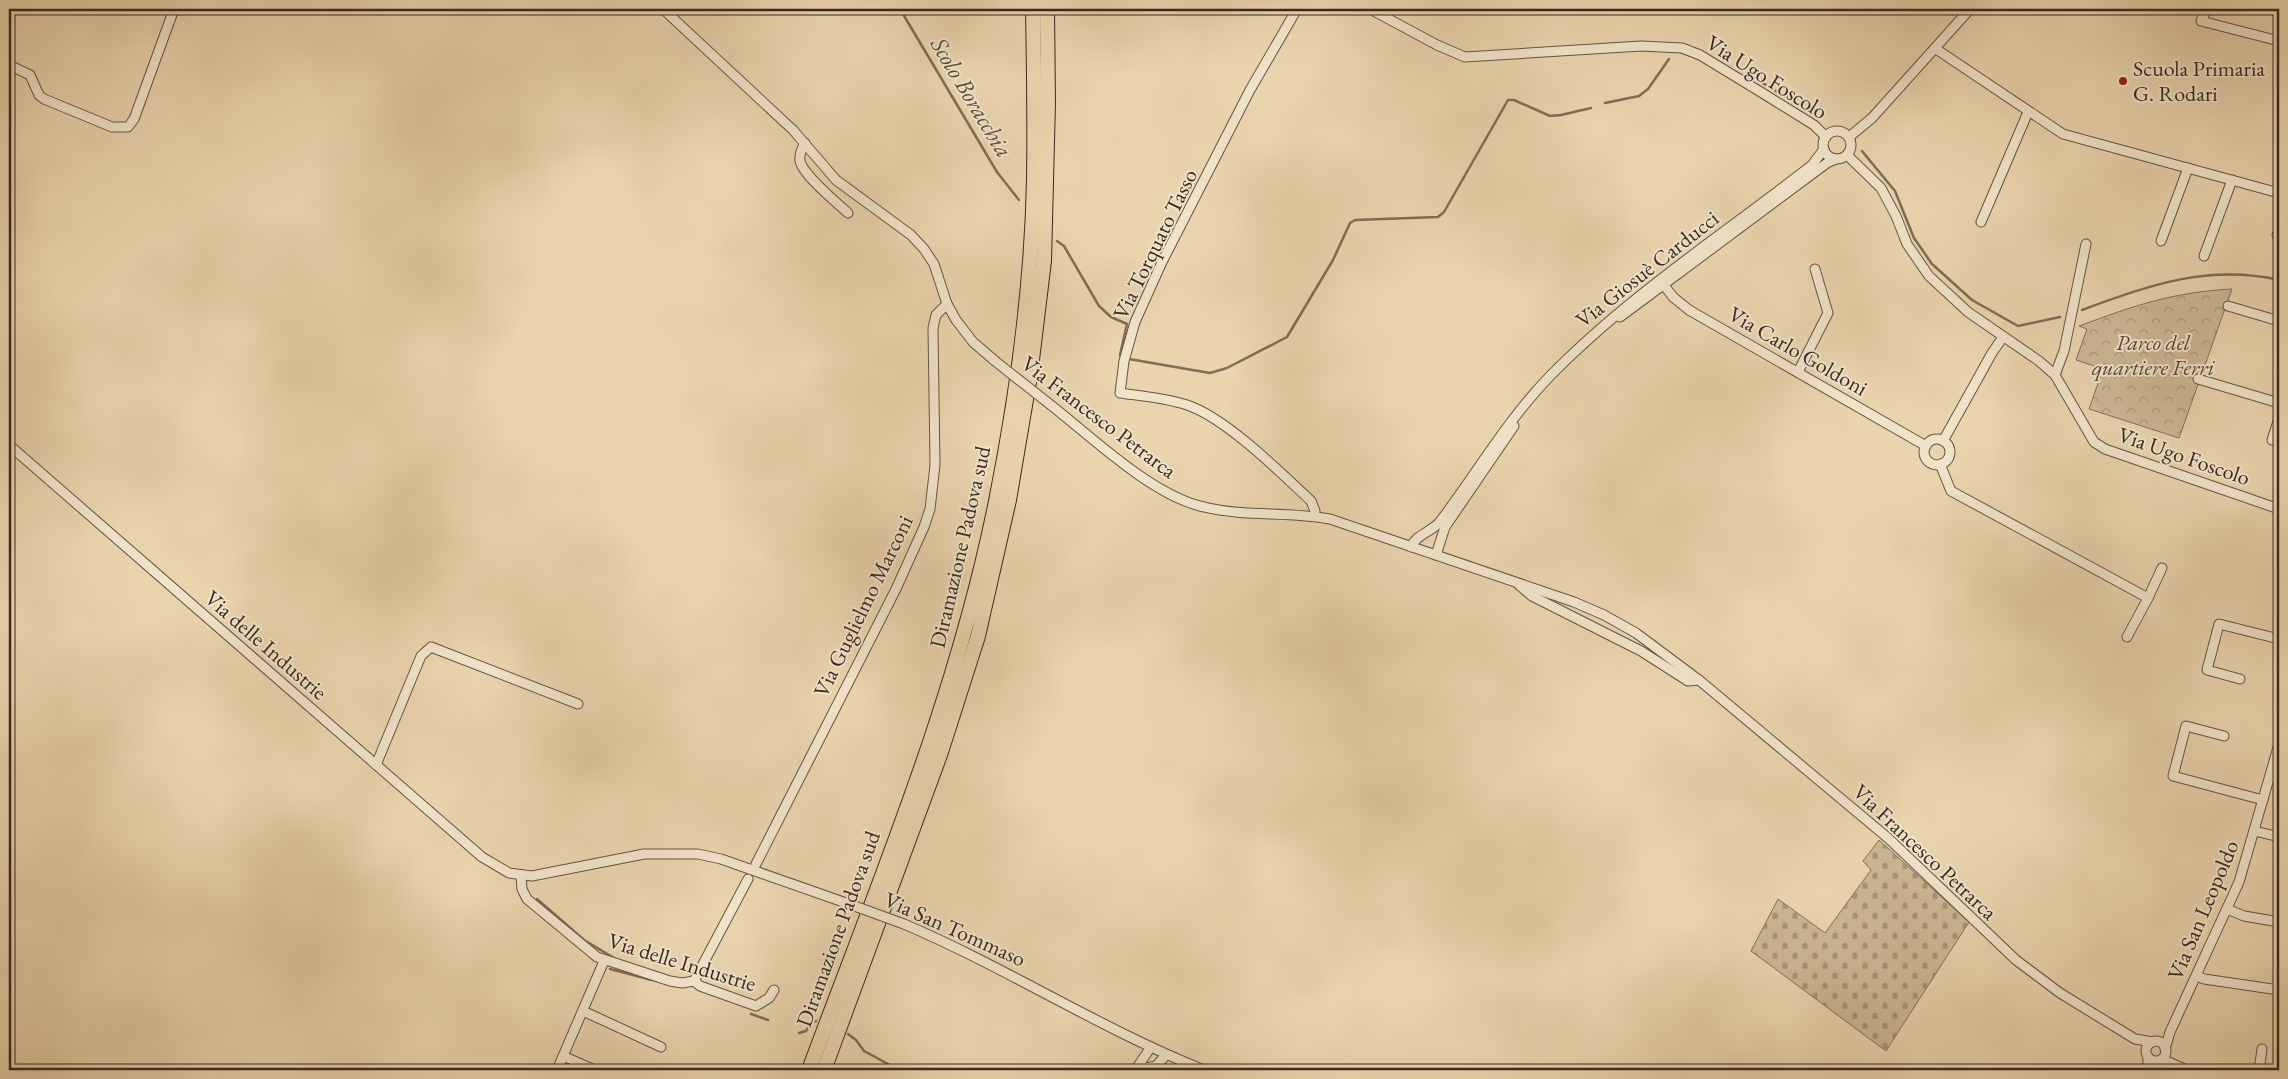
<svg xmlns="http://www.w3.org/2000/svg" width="2288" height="1079" font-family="'EB Garamond',serif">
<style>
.cemetery{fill:url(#cemetery-stones);stroke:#827059}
.park{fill:url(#park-crowns);stroke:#827059}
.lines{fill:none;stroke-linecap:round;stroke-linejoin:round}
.stream{stroke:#7e6d57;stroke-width:2.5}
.minor-casing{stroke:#645441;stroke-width:11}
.highway-casing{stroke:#382a1d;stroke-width:16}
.minor{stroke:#f1e3ca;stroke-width:9}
.highway{stroke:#ead4ae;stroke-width:14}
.minor-bridge-casing{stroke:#645441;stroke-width:11;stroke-linecap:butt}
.minor-bridge{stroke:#f1e3ca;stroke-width:9}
.poi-dot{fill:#8f2418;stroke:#f1e3ca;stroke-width:2}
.labels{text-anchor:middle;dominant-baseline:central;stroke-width:4;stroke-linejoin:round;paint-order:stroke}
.poi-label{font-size:22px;fill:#382a1d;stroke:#f1e3ca;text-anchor:start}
.street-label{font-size:22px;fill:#382a1d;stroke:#f1e3ca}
.park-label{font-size:22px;font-style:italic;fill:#564635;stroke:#f1e3ca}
.water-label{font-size:24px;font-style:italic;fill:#5b4c3a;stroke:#f1e3ca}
</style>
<defs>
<pattern id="cemetery-stones" width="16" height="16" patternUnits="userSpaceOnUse" patternTransform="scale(1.25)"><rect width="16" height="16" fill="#ccb795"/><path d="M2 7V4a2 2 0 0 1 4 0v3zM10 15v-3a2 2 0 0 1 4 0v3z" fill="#a79579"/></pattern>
<pattern id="park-crowns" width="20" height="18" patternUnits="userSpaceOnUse" patternTransform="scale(1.25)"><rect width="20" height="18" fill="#ccb795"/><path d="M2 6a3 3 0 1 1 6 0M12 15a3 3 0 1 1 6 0" fill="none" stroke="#a79579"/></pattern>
</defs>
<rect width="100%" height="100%" fill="#ead4ae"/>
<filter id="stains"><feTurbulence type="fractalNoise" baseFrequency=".004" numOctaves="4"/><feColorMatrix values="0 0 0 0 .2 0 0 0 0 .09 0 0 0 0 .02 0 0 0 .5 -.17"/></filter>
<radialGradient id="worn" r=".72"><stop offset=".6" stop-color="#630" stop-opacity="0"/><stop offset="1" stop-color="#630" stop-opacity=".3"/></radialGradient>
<path class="cemetery" d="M 1879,840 L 1969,922 L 1886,1051 L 1751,951 L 1778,899 L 1825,933 L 1871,870 L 1863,861 Z"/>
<path class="park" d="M 2232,289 L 2179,438 L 2089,409 L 2103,369 L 2076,360 L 2087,329 L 2079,326 C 2133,306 2173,292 2232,289 Z"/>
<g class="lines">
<g class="stream">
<path d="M 900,9 L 997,172 L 1019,200"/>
<path d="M 1748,74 L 1817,116"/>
<path d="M 1605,103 L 1639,96 L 1648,89 L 1669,59"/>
<path d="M 1862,151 L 1895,191 L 1914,238 L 1932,264 L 1972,300 L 2018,326 L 2060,317"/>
<path d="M 1057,241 L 1064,246 L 1099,306 L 1111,317 L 1127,324 L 1120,355"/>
<path d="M 2082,310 C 2148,285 2209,264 2279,280"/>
<path d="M 1129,359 L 1210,373 L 1227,368 L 1287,337 L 1333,260 L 1350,223 L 1355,220 L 1438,217 L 1444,212 L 1508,100 L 1514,100 L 1550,116 L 1561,115 L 1591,108"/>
<path d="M 537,899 L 584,940 L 614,958"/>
<path d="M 610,969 L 652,980"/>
<path d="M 751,1014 L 768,1020"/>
<path d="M 799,1033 L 806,1031 L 811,1023 L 816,1021"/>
<path d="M 848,1034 L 856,1040 L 864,1051 L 899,1070"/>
</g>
<defs>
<g id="minor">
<path d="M 663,9 L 793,130 L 836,180 L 911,235 L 924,249 L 934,264 L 947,304 L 956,320 L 973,342 L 995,361"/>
<path d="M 1297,9 L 1250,90 L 1162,262 L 1135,322 L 1124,361 L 1120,393 C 1142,396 1166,398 1187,405 C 1226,418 1280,472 1311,501 L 1315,511 L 1314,516"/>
<path d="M 1370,9 L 1437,45 L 1465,57 L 1641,46 L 1682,48 L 1700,55 L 1764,94 L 1814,125 L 1826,137"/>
<path d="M 2207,9 L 2201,21 L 2279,41"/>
<path d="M 1936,49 L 2063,134 L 2279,193"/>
<path d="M 9,65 L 30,75 L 39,95 L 44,99 L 112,127 L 128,127 L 134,119 L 174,9"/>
<circle cx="1837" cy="145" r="14"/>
<path d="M 1849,137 L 1872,118 L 1970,9"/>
<path d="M 805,143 C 802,148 799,155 800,161 C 803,175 837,203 848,213"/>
<path d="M 1847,155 L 1881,188 L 1896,216 L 1907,244 L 1929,276 L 1968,312 L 2039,361 L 2055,375 L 2094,442 L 2105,449 L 2279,509"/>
<path d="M 1981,222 L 2028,112"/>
<path d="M 2277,235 L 2279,235"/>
<path d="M 2161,241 L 2188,168"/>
<path d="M 2204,256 L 2232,180"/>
<path d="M 1660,280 L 1673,297 L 1689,310 L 1926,446"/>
<path d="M 2228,306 L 2279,321"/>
<path d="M 1620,317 L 1827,163 L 1836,159"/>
<path d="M 1798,372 L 1828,313 L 1815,269"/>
<path d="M 2055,375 L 2064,351 L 2086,244"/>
<path d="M 2198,379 L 2279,403"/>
<path d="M 1052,406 C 1094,439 1153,496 1204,507 C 1245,517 1288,511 1330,519 L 1574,602 L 1604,615 L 1636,633 L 1699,680 L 1888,838 L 2016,960 L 2060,993 L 2135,1039 L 2153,1042"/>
<circle cx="1937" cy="452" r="13"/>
<path d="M 2272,440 L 2279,418"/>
<path d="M 1943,441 L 1992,353 L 2003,337"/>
<path d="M 9,445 L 482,857 L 509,873 L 532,876 L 644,854 L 698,854 L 721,859 L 849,904"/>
<path d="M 1940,464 L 1951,491 L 2148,598 L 2162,568"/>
<path d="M 1411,547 C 1416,535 1430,532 1439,523 C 1477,473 1507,420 1551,375 C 1630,295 1724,234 1812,165 L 1824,149"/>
<path d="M 1436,555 L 1445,527 L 1514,426"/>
<path d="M 1519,585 L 1532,596 L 1641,651 L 1688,681 L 1699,680"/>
<path d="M 2127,637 L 2148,598"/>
<path d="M 2240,679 L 2207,670 L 2219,624 L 2279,639"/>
<path d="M 2224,736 L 2186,726 L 2173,776 L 2263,800"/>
<path d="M 376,765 L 421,656 L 431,647 L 578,704"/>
<path d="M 2255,831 L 2279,837"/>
<path d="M 756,864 L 896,589 L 924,527 L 930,509 L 935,465 L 933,328 L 936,315 L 947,304"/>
<path d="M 521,876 L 522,889 L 527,899 L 597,957 L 670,981 L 682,983 L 694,981"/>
<path d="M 2227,909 L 2244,916 L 2279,922"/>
<path d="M 904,924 C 1007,968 1101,1029 1204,1070"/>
<path d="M 2197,976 L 2204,979 L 2279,990"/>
<path d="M 694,981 L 748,879"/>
<path d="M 694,981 L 700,986 L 756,1006 L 769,998 L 774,990"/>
<path d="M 583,1011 L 661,1047"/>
<circle cx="2156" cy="1051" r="10"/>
<path d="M 2165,1049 L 2170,1032 L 2239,882 L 2279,744"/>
<path d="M 563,1056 L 595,1070"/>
<path d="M 2162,1059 L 2187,1070"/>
<path d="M 1136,1069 L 1151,1047"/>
<path d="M 557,1070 L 604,961"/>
<path d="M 1134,1070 L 1156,1066 L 1166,1055"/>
<path d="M 2148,1070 L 2148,1057"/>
<path d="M 2259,1070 L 2262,1049"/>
</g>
<g id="highway">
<path d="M 809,1070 C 878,884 957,697 996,501 C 1017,396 1032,287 1034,179 C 1035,123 1034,66 1033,9"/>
<path d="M 824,1070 L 940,755 L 978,636 L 1009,500 L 1030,376 L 1044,261 L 1048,102 L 1047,9"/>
</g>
</defs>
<use href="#minor" class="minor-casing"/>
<use href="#highway" class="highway-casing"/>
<use href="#minor" class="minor"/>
<use href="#highway" class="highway"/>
<defs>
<g id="minor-bridge">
<path d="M 995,361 L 1052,406"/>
<path d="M 849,904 L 904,924"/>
</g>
</defs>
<use href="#minor-bridge" class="minor-bridge-casing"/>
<use href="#minor-bridge" class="minor-bridge"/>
</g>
<circle class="poi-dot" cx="2123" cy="81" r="5"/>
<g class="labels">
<g class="poi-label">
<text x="2133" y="68">Scuola Primaria<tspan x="2133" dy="25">G. Rodari</tspan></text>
</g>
<g class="street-label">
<text transform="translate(1767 77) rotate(32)">Via Ugo Foscolo</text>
<text transform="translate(1155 244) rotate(-64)">Via Torquato Tasso</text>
<text transform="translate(1647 269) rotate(-38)">Via Giosuè Carducci</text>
<text transform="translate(1798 351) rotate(30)">Via Carlo Goldoni</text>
<text transform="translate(1099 417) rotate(37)">Via Francesco Petrarca</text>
<text transform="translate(2184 456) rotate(19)">Via Ugo Foscolo</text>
<text transform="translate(960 547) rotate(-77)">Diramazione Padova sud</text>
<text transform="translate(863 606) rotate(-64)">Via Guglielmo Marconi</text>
<text transform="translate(266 645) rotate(41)">Via delle Industrie</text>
<text transform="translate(1925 852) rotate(43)">Via Francesco Petrarca</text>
<text transform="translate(2203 910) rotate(-67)">Via San Leopoldo</text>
<text transform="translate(838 929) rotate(-70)">Diramazione Padova sud</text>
<text transform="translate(955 929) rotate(24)">Via San Tommaso</text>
<text transform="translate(682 962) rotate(17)">Via delle Industrie</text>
</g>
<g class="park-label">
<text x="2153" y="342">Parco del<tspan x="2153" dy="25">quartiere Ferri</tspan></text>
</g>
<g class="water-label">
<text transform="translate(972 97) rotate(59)">Scolo Boracchia</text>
</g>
</g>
<rect width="2288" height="1079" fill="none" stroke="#ead4ae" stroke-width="30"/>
<rect x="10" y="10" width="2268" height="1059" fill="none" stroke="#382a1d" stroke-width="2.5"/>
<rect x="15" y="15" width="2258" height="1049" fill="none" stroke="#382a1d"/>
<rect width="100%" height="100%" filter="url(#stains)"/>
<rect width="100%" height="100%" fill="url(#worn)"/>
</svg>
